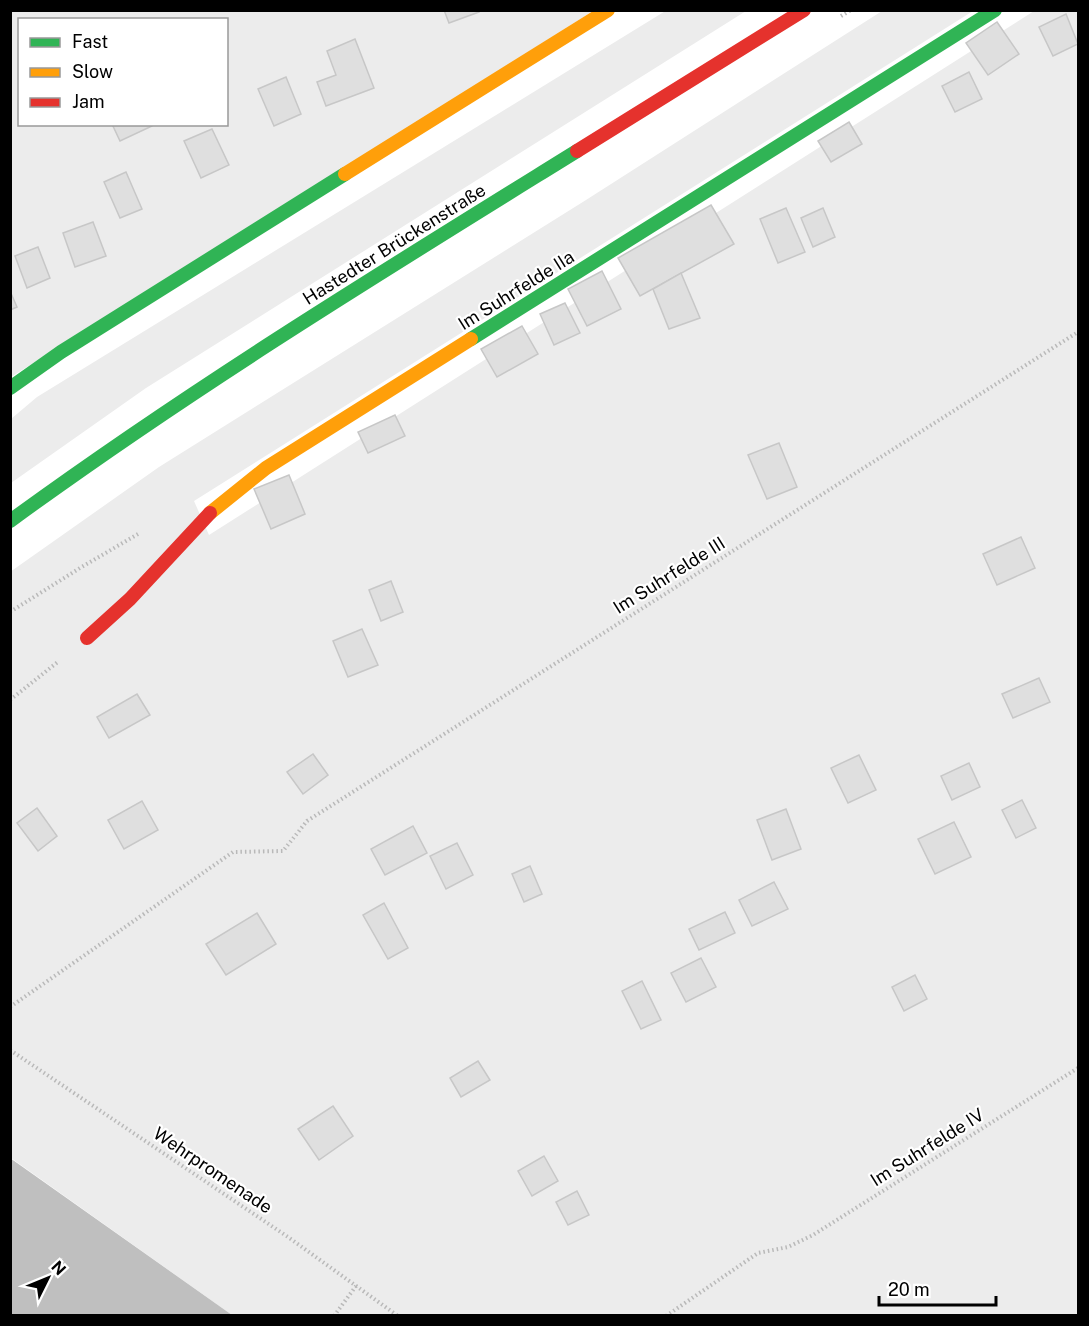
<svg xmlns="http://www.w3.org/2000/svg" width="1089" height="1326" font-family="'Public Sans',sans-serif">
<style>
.green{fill:#ececec;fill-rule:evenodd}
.water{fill:#bfbfbf}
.building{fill:#dfdfdf;stroke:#c7c7c7;stroke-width:1.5}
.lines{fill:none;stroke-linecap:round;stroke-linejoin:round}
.path{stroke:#b9b9b9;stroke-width:4;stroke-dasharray:1.5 3;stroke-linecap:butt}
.fast{stroke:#30b455;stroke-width:14}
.slow{stroke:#ff9f0a;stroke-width:14}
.jam{stroke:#e5322d;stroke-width:14}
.labels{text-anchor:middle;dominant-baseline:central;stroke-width:4.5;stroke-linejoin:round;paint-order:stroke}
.street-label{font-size:18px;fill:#000;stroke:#fff}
</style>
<rect width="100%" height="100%" fill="#fff"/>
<g class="green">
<path d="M 667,10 L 746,11 L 146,388 L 11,483 L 11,419 L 37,397 Z"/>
<path d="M 11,11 L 593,11 L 11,377 ZM 20,20 L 226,20 L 226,124 L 20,124 Z"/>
<path d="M 882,11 L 973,11 L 194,501 L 209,535 L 1034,11 L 1078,11 L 1078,1315 L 232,1315 L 11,1158 L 10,572 L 159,467 L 586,200 Z"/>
</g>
<path class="water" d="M 10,1158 L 232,1315 L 11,1315 Z"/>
<g class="building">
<path d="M 444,10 L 478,10 L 479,12 L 449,23 Z"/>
<path d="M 1066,14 L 1078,44 L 1053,56 L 1039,27 Z"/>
<path d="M 997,22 L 1019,54 L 988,75 L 966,43 Z"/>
<path d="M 355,39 L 374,88 L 326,106 L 317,82 L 336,75 L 327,51 Z"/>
<path d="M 969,72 L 982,99 L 955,112 L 942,86 Z"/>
<path d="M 286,77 L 301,114 L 274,126 L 258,89 Z"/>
<path d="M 849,122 L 862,144 L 831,162 L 818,141 Z"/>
<path d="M 112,124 L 152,124 L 152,126 L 120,141 Z"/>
<path d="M 212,129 L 229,165 L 201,178 L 184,141 Z"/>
<path d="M 126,172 L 142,209 L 120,218 L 104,182 Z"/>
<path d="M 711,205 L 734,244 L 640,296 L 618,258 Z"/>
<path d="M 786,208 L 805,252 L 778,263 L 760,219 Z"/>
<path d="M 823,208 L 835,237 L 813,247 L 801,218 Z"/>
<path d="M 93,222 L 106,256 L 75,267 L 63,233 Z"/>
<path d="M 38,247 L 50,278 L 27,288 L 15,256 Z"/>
<path d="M 602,271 L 621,309 L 587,326 L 568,289 Z"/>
<path d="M 681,273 L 700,318 L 669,329 L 653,289 Z"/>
<path d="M 10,291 L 17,307 L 10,310 Z"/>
<path d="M 565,303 L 580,333 L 554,345 L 540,314 Z"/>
<path d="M 522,326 L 538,354 L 497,377 L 481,349 Z"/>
<path d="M 395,415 L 405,436 L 368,453 L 358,432 Z"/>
<path d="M 779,443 L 797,487 L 767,499 L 748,455 Z"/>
<path d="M 289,475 L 305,514 L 271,529 L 254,489 Z"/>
<path d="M 1021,537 L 1035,568 L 997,585 L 983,554 Z"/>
<path d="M 391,581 L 403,612 L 381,621 L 369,590 Z"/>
<path d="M 362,629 L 378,665 L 348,677 L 333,641 Z"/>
<path d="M 1039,678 L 1050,702 L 1013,718 L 1002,694 Z"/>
<path d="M 137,694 L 150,715 L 109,738 L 97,717 Z"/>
<path d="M 313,754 L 328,775 L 303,794 L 287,772 Z"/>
<path d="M 859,755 L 876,790 L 848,803 L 831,768 Z"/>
<path d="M 969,763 L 980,787 L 952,800 L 941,776 Z"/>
<path d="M 1022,800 L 1036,828 L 1016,838 L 1002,810 Z"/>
<path d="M 142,801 L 158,830 L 124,849 L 108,820 Z"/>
<path d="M 37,808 L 57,836 L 38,851 L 17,823 Z"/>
<path d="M 786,809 L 801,849 L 772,860 L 757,820 Z"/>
<path d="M 954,822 L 971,857 L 935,874 L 918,839 Z"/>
<path d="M 413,826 L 427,853 L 385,875 L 371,849 Z"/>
<path d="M 457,843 L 473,875 L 446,889 L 430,856 Z"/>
<path d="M 530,866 L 542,894 L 524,902 L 512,874 Z"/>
<path d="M 774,882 L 788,909 L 752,926 L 739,900 Z"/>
<path d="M 384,903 L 408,948 L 388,959 L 363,915 Z"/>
<path d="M 725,912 L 735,933 L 699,950 L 689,929 Z"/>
<path d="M 257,913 L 276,944 L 226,975 L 206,944 Z"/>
<path d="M 701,958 L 716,987 L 686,1002 L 671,973 Z"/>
<path d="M 915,975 L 927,999 L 904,1011 L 892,987 Z"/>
<path d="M 642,981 L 661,1020 L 641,1029 L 622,991 Z"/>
<path d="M 478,1061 L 490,1080 L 461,1097 L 450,1078 Z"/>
<path d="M 333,1106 L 353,1136 L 319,1160 L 298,1129 Z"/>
<path d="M 544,1156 L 558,1181 L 532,1196 L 518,1171 Z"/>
<path d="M 577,1191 L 589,1215 L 568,1225 L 556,1202 Z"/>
</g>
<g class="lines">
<g class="path">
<path d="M 841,16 L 851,10"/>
<path d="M 10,612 L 80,568 L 138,534"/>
<path d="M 10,700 L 59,661"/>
<path d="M 10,1007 L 233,852 L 283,851 L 307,821 L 1078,332"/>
<path d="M 10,1050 L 288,1237 L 398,1316"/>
<path d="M 334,1316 L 356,1286"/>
<path d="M 666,1316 L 758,1253 L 788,1247 L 813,1235 L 1078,1068"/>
</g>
<g class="fast">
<path d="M 471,339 L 995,10"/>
<path d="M 10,388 L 61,352 L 345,174"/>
<path d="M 10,521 C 192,388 385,270 577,151"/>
</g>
<g class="slow">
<path d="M 345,174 L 608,10"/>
<path d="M 210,513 L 266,468 L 471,339"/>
</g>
<g class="jam">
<path d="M 577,151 L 804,10"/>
<path d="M 87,638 L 130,599 L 210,513"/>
</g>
</g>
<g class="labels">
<g class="street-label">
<text transform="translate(394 244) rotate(-32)">Hastedter Brückenstraße</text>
<text transform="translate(516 290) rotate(-32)">Im Suhrfelde IIa</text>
<text transform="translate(669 575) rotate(-32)">Im Suhrfelde III</text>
<text transform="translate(927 1147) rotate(-32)">Im Suhrfelde IV</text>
<text transform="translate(213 1170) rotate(34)">Wehrpromenade</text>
</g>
</g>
<rect width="1089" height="1326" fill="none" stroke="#000000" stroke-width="24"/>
<rect x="18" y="18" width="210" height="108" fill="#ffffff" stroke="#999999" stroke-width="1.5"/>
<rect x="30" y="38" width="30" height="9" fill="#30b455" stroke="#999999" stroke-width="1.5"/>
<text x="72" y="48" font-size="18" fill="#000000">Fast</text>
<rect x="30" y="68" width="30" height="9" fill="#ff9f0a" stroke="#999999" stroke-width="1.5"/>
<text x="72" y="78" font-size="18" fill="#000000">Slow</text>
<rect x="30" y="98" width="30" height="9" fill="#e5322d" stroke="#999999" stroke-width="1.5"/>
<text x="72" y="108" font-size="18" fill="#000000">Jam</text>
<g transform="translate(48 1278) rotate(47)" stroke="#ffffff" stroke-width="4.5" paint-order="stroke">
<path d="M0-4.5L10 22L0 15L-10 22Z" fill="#000000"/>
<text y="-9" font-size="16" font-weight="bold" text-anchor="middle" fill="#000000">N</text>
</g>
<path d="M879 1296v9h117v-9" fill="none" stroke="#000000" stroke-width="3"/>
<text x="888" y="1296" font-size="18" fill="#000000" stroke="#ffffff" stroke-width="4.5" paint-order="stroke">20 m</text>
</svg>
